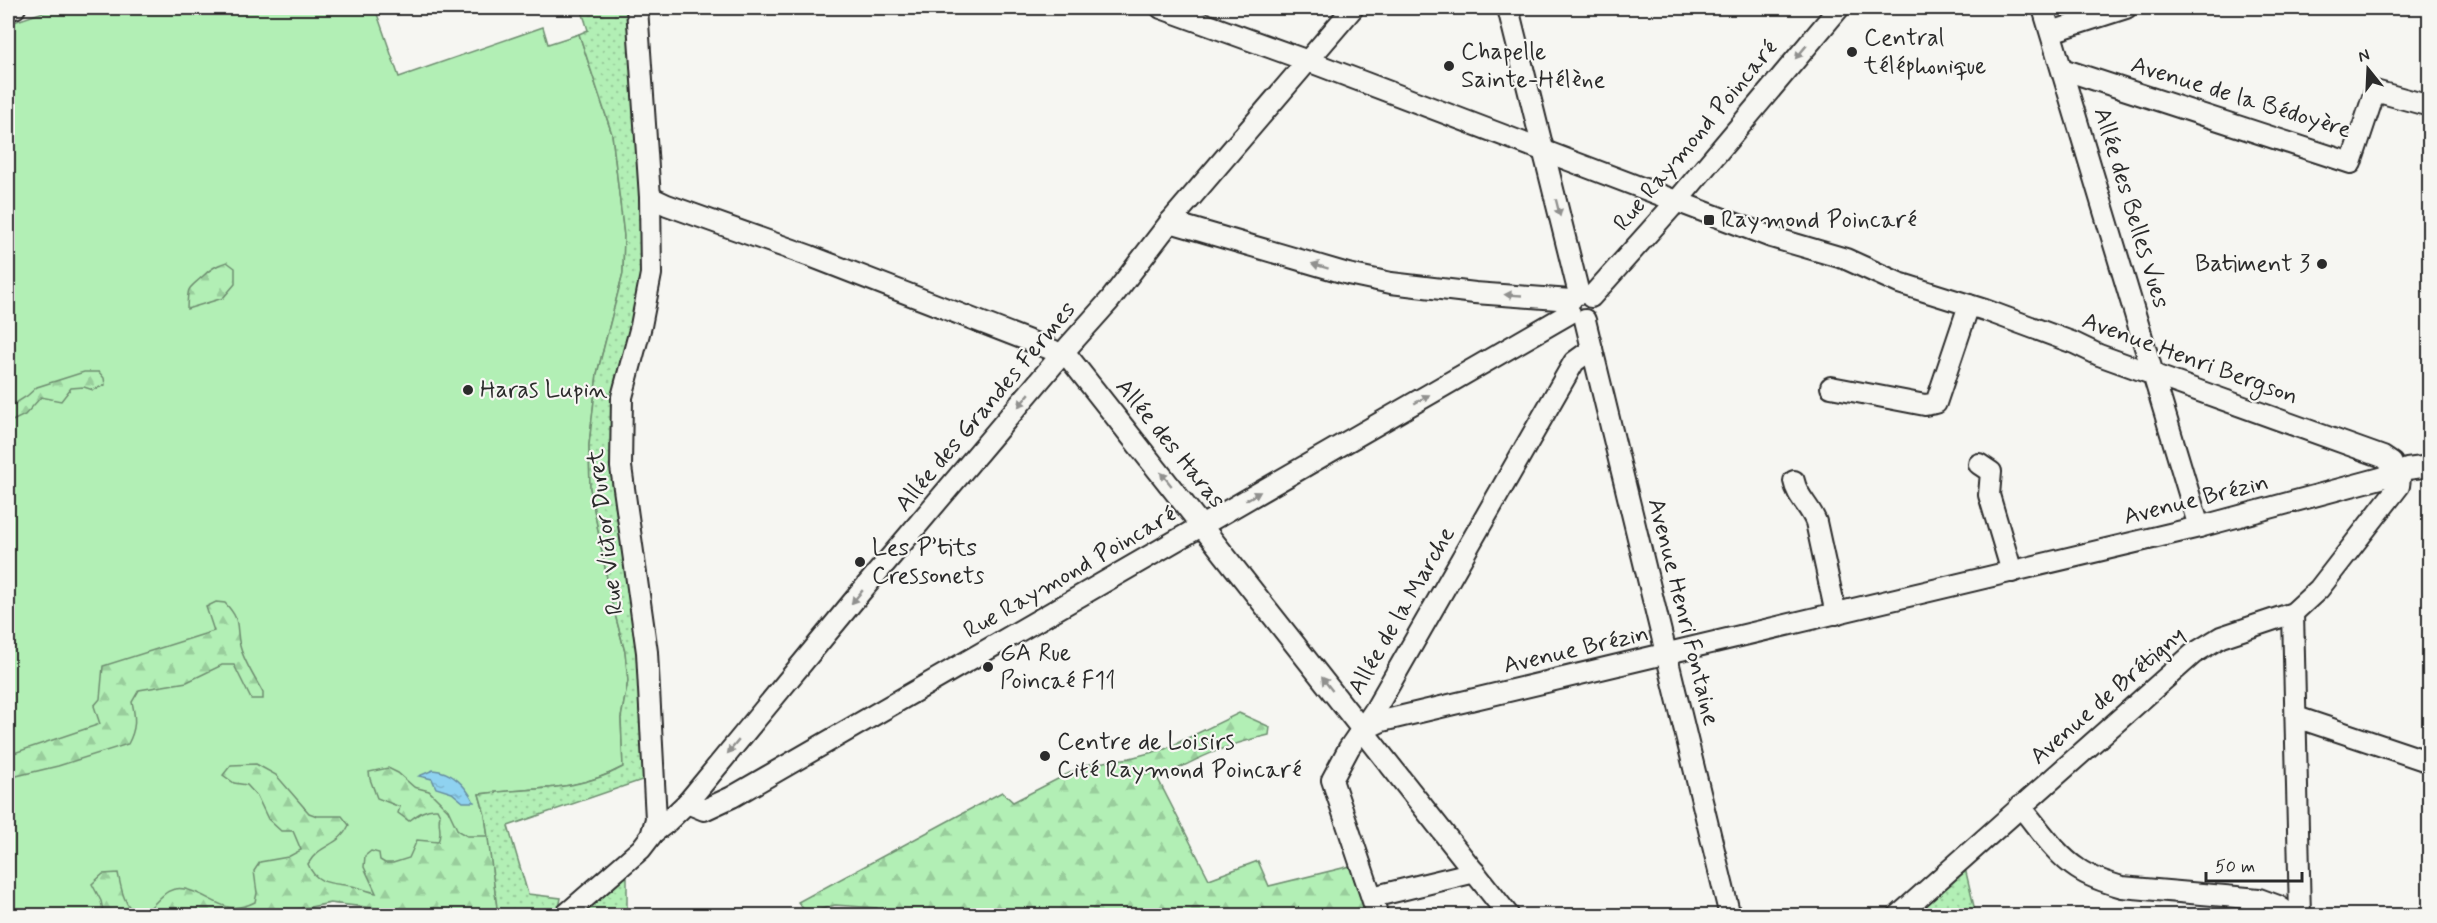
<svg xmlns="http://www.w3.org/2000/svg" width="2437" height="923" font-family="Mynerve,sans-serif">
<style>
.green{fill:#b2efb5;stroke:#6e8d70;stroke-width:1.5}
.forest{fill:url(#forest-firs);stroke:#6e8d70;stroke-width:1.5}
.park{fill:url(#park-dots);stroke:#6e8d70;stroke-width:1.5}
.water{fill:url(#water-ripples);stroke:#678fa1;stroke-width:1.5}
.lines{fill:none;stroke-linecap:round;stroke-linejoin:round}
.minor-casing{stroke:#2b2b2b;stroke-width:24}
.minor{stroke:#f6f6f2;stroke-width:20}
.oneway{fill:#90908e}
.poi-dot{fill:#2b2b2b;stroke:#f6f6f2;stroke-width:2}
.labels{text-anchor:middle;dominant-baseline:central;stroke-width:4.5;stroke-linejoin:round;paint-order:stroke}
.poi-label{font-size:24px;fill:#2b2b2b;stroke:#f6f6f2;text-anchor:start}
.street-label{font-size:24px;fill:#2b2b2b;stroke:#f6f6f2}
</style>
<defs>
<pattern id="forest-firs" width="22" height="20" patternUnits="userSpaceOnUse" patternTransform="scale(1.5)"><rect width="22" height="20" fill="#b2efb5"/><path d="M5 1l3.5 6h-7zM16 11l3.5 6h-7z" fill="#99cd9c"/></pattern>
<pattern id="park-dots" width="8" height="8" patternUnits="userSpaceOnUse" patternTransform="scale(1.5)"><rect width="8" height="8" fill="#b2efb5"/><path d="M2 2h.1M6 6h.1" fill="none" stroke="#99cd9c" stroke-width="1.8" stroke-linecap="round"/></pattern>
<pattern id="water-ripples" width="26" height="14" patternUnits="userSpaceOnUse" patternTransform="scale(1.5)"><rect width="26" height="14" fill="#8fd2f0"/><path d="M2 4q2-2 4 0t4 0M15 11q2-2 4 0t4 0" fill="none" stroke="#7cb4ce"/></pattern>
</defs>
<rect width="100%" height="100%" fill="#f6f6f2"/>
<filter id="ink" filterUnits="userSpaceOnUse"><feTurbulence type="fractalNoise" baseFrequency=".0167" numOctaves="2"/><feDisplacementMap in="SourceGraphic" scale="12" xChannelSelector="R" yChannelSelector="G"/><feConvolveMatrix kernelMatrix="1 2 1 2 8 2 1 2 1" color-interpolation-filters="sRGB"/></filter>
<g filter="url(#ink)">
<path class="green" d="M 55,8 L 375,8 L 399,77 L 543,27 L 548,44 L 579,34 L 612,134 L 624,236 L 623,273 L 597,374 L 589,445 L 590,488 L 611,599 L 625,652 L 628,681 L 621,718 L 623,767 C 574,793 531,787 479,794 L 485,815 L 498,915 L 438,915 L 330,903 L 270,916 L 8,915 L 8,24 Z"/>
<g class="forest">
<path d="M 227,262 L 235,268 L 235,284 L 223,298 L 187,309 C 188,285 187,291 203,276 C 212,268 215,266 227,262 Z"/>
<path d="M 84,372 L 99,372 L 104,378 L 105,385 L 93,390 L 84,387 L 71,388 L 61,401 L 41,397 L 25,415 L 8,423 L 8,408 L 27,396 L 37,387 Z"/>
<path d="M 216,602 L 225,603 C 242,621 235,625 240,646 C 244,662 255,678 263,693 L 263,699 L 251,699 L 234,665 L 222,665 L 187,682 L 139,690 L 132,702 C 136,719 136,729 128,744 L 58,766 L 8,778 L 8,755 L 100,724 L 94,706 L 100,699 L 103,666 L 214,631 L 206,607 Z"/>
<path d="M 1239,713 L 1270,727 L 1269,735 C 1224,745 1198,758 1158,779 L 1209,879 L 1258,861 L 1269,886 L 1355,865 L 1372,915 L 880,916 L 877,908 L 835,905 L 816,911 L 804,910 L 798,902 L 1002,792 L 1013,802 L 1085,765 L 1130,758 L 1165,749 Z"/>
<path d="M 256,764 L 276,775 L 309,813 L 317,816 L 342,816 L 349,825 C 338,848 321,842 308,864 C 316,885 332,883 352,886 C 360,888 368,891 376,893 L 364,867 L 365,856 L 371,851 L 379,853 L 380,860 L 385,863 L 393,863 L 409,858 L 417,840 L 438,842 C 443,832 437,824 440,815 L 437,809 C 426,808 418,814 409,821 L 398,813 L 400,807 L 377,798 L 370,779 L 369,772 L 388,768 L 398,773 L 414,787 L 429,791 L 448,810 L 458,831 L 467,836 L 488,836 L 498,915 L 438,915 L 330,903 L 270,915 L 104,915 L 101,901 L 92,884 L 103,874 L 118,873 C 121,888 124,907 138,915 C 156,910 162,884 185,889 C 213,895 223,918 255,902 L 257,893 L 254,871 L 260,862 L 288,857 L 301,850 L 293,831 L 281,831 L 268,819 L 257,796 L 247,785 L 234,783 L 223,775 L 231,765 Z"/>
</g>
<g class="park">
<path d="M 581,8 L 629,8 L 646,264 L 620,380 L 642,635 L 645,779 L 508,826 L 528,894 L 561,898 L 559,908 L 551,915 L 498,915 L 485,815 L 479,794 C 529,787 575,793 623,767 L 621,718 L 628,681 L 625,652 L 611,599 L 590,488 L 589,445 L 597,374 L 623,273 L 624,236 L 612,134 L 579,34 L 588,30 Z"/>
<path d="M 1965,868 L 1976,915 L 1911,915 Z"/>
<path d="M 627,876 L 627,915 L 582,915 Z"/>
</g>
<path class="water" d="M 433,770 C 452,771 466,786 474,802 L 463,802 L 452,793 L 436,788 L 432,779 L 419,776 Z"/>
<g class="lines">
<defs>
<g id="minor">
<path d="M 1161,8 L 1308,61 L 1713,215 L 1771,237 L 1846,259 L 1899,283 L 1985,310 L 2074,343 L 2099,355 L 2383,457 L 2392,463"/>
<path d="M 1508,8 L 1579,294"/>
<path d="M 2043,8 L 2199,527"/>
<path d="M 8,10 L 15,8"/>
<path d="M 2051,32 L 2126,8"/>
<path d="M 2062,69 L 2351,163 L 2375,91 L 2430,106"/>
<path d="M 650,197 L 667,205 L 810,256 L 1050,349 L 1070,359 L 1509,916"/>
<path d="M 1170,222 L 1348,274 L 1391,283 L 1475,293 L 1571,300"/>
<path d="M 1591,297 L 1677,201 L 1839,8"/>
<path d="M 1585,320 L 1730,916"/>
<path d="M 1831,387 L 1925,405 L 1936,403 L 1969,305"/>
<path d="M 1979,464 L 1991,472 L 1989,495 L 2012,572"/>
<path d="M 2407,469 L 2430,466"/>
<path d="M 1794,481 C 1797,497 1810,506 1816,522 L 1836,614"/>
<path d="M 2293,613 L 2300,916"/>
<path d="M 2296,717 L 2430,762"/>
<path d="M 1363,730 L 1382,721 L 2199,527 L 2392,475"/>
<path d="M 687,803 L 704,810 L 732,797 L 1570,313"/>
<path d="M 2020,806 C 2038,827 2055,854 2078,869 C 2091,878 2108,883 2122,887 L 2259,899 L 2278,906 L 2293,916"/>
<path d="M 653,833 L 665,824 L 687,803 L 860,593 L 1068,347 L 1110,300 L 1170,222 L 1353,8"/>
<path d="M 1372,897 L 1475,872"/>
<path d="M 564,916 L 641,849 L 651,836 L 656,819 L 647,652 L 621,467 L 622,397 L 641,326 L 651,274 L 650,197 L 637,8"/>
<path d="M 1378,916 L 1332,780 L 1349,748 L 1375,710 L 1574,362 L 1592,349"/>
<path d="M 1898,916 L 2193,654 L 2221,637 L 2293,613 L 2319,589 L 2399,486 L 2400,478"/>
</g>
</defs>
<use href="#minor" class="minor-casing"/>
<use href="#minor" class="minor"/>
</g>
<defs><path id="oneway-solid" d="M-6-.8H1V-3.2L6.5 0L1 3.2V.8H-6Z" transform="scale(1.5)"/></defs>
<g class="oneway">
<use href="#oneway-solid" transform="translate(1801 52) rotate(130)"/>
<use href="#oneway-solid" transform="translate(1558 208) rotate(76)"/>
<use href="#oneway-solid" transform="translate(1320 266) rotate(-163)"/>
<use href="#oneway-solid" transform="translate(1513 295) rotate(-177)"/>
<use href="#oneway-solid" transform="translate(1422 399) rotate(-30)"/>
<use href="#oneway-solid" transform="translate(1024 400) rotate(130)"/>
<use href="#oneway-solid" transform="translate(1166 479) rotate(-129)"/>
<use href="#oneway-solid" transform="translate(1253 496) rotate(-30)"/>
<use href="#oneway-solid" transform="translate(857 597) rotate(130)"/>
<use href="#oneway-solid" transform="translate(1327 684) rotate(-128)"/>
<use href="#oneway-solid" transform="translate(733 747) rotate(130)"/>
</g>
</g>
<g class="poi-dot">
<circle cx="1852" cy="52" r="6"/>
<circle cx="1449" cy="66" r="6"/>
<rect x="1703" y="214" width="12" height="12" rx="3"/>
<circle cx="2322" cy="264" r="6"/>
<circle cx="468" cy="390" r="6"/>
<circle cx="860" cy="562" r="6"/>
<circle cx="988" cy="667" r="6"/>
<circle cx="1045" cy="756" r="6"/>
</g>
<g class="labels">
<g class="poi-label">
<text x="1864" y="38">Central<tspan x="1864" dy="28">téléphonique</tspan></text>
<text x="1461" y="52">Chapelle<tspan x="1461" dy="28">Sainte-Hélène</tspan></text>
<text x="1721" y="220">Raymond Poincaré</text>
<text x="2310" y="264" text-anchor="end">Batiment 3</text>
<text x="480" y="390">Haras Lupin</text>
<text x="872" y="548">Les P’tits<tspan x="872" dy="28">Cressonets</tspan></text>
<text x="1000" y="653">GA Rue<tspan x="1000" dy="28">Poincaé F11</tspan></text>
<text x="1057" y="742">Centre de Loisirs<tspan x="1057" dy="28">Cité Raymond Poincaré</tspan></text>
</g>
<g class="street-label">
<text transform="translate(2241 98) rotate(17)">Avenue de la Bédoyère</text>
<text transform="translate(1696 136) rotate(-50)">Rue Raymond Poincaré</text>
<text transform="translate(2131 208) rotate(73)">Allée des Belles Vues</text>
<text transform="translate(2190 359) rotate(20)">Avenue Henri Bergson</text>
<text transform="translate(986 407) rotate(-50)">Allée des Grandes Fermes</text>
<text transform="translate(1170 444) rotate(51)">Allée des Haras</text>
<text transform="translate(2196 500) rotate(-14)">Avenue Brézin</text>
<text transform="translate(606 532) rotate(-97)">Rue Victor Duret</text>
<text transform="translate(1070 573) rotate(-30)">Rue Raymond Poincaré</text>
<text transform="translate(1402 611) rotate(-60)">Allée de la Marche</text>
<text transform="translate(1683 612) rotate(76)">Avenue Henri Fontaine</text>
<text transform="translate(1576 650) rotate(-13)">Avenue Brézin</text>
<text transform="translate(2108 696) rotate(-41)">Avenue de Brétigny</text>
</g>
</g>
<rect width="2437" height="923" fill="none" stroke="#f6f6f2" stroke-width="30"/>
<rect x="15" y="15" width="2407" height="893" fill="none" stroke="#2b2b2b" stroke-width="2" filter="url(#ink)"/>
<g transform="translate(2368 69) rotate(342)" stroke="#f6f6f2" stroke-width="4.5" paint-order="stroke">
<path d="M0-4.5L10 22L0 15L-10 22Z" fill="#2b2b2b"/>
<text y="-9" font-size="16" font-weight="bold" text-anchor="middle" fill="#2b2b2b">N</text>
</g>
<path d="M2206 872v9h96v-9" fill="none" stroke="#2b2b2b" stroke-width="3"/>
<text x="2215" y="872" font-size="18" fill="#2b2b2b" stroke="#f6f6f2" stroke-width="4.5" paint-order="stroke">50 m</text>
</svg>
